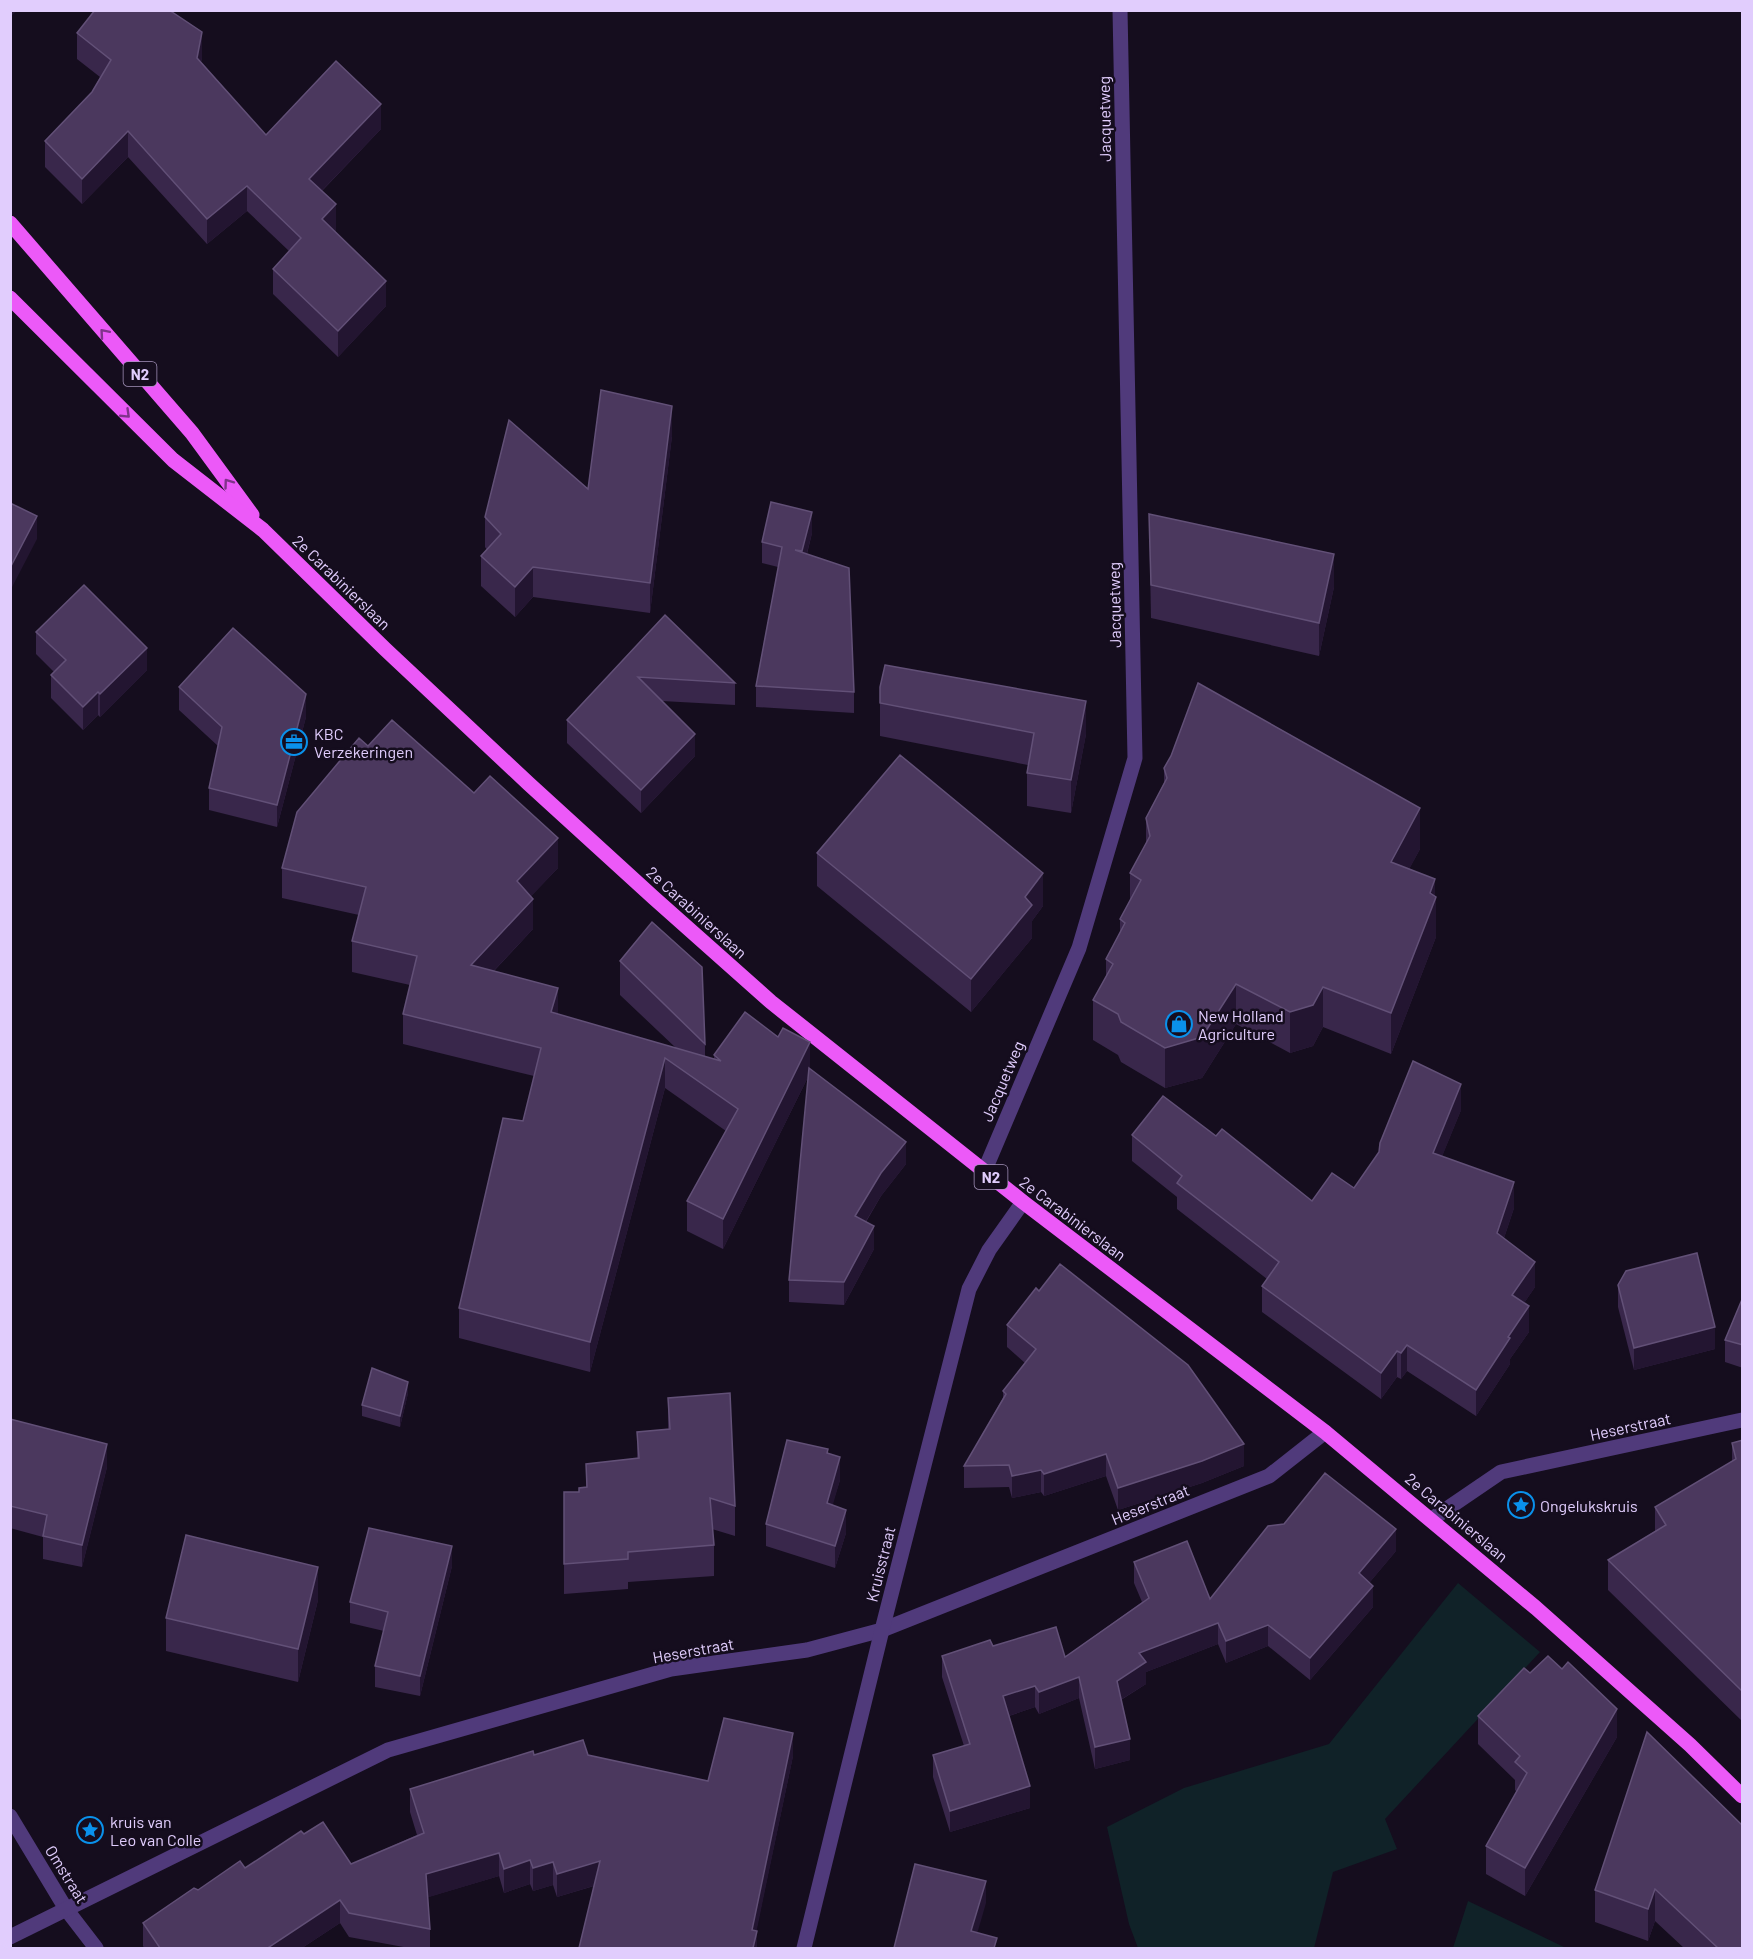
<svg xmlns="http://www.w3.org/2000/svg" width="1753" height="1959" font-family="Barlow,sans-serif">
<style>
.green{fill:#102228}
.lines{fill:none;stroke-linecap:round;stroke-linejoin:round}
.minor{stroke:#503a7b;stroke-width:15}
.primary{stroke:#ec59f8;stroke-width:15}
.wall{fill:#39274b}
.shaded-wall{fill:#231531}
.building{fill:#4b385e;stroke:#625077;stroke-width:1.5}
.oneway{stroke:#80338b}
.labels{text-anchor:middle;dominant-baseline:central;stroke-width:5;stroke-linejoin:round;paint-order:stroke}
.shield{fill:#150d1e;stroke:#a493ba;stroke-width:1.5}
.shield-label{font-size:15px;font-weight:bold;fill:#e1cdfd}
.street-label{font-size:16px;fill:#e1cdfd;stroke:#150d1e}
.poi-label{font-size:16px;fill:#e1cdfd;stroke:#150d1e;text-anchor:start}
</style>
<rect width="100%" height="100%" fill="#150d1e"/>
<g class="green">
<path d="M 1458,1583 L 1540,1652 L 1385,1819 L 1397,1849 L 1333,1872 L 1314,1948 L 1138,1948 L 1129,1924 L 1107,1827 L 1184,1788 L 1329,1744 Z"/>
<path d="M 1468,1901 L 1566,1948 L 1453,1948 Z"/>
</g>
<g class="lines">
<g class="minor">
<path d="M 984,1172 L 1079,948 L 1135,758 L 1120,10"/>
<path d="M 1432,1519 L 1501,1472 L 1742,1420"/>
<path d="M 10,1816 L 66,1909 L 96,1948"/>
<path d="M 10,1937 L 388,1750 L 671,1669 L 807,1650 L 882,1630 L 1269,1476 L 1325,1432"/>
<path d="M 804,1948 L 882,1630 L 969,1289 L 989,1250 L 1023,1202"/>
</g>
<g class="primary">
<path d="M 10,223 L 192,433 L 252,515"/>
<path d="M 10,298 L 173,460 L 263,530 L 385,649 L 529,784 L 654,898 L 771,1002 L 1023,1202 L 1325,1432 L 1536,1608 L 1690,1745 L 1742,1796"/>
</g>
</g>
<g class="wall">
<path d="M 77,33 L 202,58 L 201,62 L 266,135 L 381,129 L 322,191 L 336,230 L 335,231 L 386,306 L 338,357 L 273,294 L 273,269 L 289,251 L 247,211 L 207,244 L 128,157 L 82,204 L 45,167 L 45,141 L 92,92 L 100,77 L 77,59 Z"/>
<path d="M 672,436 L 650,613 L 533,597 L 515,617 L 481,586 L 481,556 L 487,550 L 485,547 L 485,517 L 588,489 Z"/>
<path d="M 1149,514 L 1334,587 L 1319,656 L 1151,618 Z"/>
<path d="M 812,533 L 807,554 L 854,692 L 854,713 L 756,707 L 756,686 L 778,567 L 762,563 L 762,542 Z"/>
<path d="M 665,615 L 735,683 L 735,705 L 662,701 L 695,756 L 641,813 L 567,743 L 567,720 Z"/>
<path d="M 36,632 L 147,670 L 100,717 L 98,715 L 83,730 L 51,698 L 51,675 L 54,672 L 36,654 Z"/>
<path d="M 179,687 L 306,717 L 277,827 L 209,810 L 209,788 L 218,746 L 179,710 Z"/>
<path d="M 880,687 L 1086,734 L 1071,813 L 1027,806 L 1027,773 L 1028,765 L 880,736 Z"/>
<path d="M 368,746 L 558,868 L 531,896 L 533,929 L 494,971 L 558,1014 L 676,1048 L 620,995 L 620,961 L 705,1044 L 705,1057 L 714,1059 L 714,1055 L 810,1069 L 906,1164 L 881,1196 L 866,1222 L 874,1249 L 844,1305 L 789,1302 L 789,1280 L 809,1075 L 723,1249 L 687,1231 L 687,1201 L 726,1131 L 665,1088 L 590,1372 L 459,1338 L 459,1308 L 523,1121 L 534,1076 L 403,1044 L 403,1014 L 410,985 L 352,972 L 352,941 L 359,915 L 282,898 L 282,868 Z"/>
<path d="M 1164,768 L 1420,849 L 1409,869 L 1435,896 L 1436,937 L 1391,1054 L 1323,1027 L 1313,1046 L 1290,1053 L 1236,1024 L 1202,1078 L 1165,1088 L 1121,1062 L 1118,1055 L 1093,1040 L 1093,1000 L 1106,977 L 1106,959 L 1120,932 L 1120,919 L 1130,901 L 1130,873 L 1146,843 L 1146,818 L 1164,783 Z"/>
<path d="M 817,853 L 1043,906 L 1032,921 L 1032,938 L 971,1012 L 817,886 Z"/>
<path d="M 1461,1110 L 1442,1156 L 1514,1208 L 1504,1238 L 1535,1287 L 1524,1303 L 1529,1332 L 1510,1359 L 1510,1364 L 1476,1416 L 1407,1371 L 1401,1379 L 1397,1377 L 1381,1399 L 1262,1312 L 1262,1286 L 1267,1279 L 1177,1209 L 1177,1197 L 1132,1161 L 1132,1135 L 1216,1136 L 1312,1201 L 1354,1188 Z"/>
<path d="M 1618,1285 L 1715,1349 L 1634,1370 L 1618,1307 Z"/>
<path d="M 1743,1297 L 1743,1368 L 1725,1362 L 1725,1340 Z"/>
<path d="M 1007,1325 L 1244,1466 L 1202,1483 L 1118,1510 L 1106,1476 L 1044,1496 L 1041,1492 L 1012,1498 L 1009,1487 L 964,1488 L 964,1466 L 1003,1398 L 1003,1391 L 1025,1363 L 1007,1347 Z"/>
<path d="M 408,1393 L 400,1427 L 362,1416 L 362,1405 Z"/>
<path d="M 668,1398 L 735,1506 L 735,1536 L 712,1529 L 714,1545 L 714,1576 L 628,1582 L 628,1589 L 564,1594 L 564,1492 L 579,1492 L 586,1487 L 586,1464 L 637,1458 L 637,1432 L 668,1429 Z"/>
<path d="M 10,1419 L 107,1467 L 82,1567 L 43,1559 L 43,1537 L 10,1528 Z"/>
<path d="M 1743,1440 L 1743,1722 L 1608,1590 L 1608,1560 L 1655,1531 L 1655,1507 L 1732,1462 L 1732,1443 Z"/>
<path d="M 828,1454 L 840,1480 L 832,1505 L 846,1533 L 835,1568 L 766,1546 L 766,1524 Z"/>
<path d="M 1396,1551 L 1369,1583 L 1373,1607 L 1310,1680 L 1268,1646 L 1226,1663 L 1218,1644 L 1146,1672 L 1146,1684 L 1121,1700 L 1130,1760 L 1095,1769 L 1079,1698 L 1039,1714 L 1035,1707 L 1009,1716 L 1030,1808 L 950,1832 L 933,1777 L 933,1755 L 964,1746 L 942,1677 L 942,1656 L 993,1646 L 1065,1657 L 1142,1602 L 1134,1583 L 1134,1562 L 1210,1599 Z"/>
<path d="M 452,1566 L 420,1696 L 375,1687 L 375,1666 L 384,1631 L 350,1623 L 350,1602 Z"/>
<path d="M 318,1600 L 298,1682 L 166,1651 L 166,1618 Z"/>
<path d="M 1530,1673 L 1617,1737 L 1525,1896 L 1486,1874 L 1486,1846 L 1517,1792 L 1515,1790 L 1515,1780 L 1478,1744 L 1478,1716 Z"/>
<path d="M 534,1755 L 588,1755 L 708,1781 L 793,1756 L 756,1931 L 757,1948 L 594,1886 L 557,1897 L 553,1885 L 533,1891 L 530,1884 L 504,1893 L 499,1876 L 428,1897 L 430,1929 L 430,1948 L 409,1948 L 349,1937 L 340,1923 L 302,1948 L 144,1948 L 143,1946 L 143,1923 L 198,1890 L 245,1868 L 304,1834 L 351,1864 L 417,1835 L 410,1812 L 410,1789 Z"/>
<path d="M 1743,1826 L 1743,1948 L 1684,1948 L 1655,1921 L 1648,1941 L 1595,1922 L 1595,1890 Z"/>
</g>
<g class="shaded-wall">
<path d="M 10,10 L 18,10 L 10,17 Z"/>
<path d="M 202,32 L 202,58 L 197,83 L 197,58 Z"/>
<path d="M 381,104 L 381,129 L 309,204 L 309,179 Z"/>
<path d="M 128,131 L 128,157 L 82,204 L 82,179 Z"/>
<path d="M 247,186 L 247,211 L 207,244 L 207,219 Z"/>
<path d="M 336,204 L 336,230 L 322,244 L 322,219 Z"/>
<path d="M 386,281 L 386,306 L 338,357 L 338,331 Z"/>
<path d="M 672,406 L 672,436 L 650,613 L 650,583 Z"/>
<path d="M 812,512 L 812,533 L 802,572 L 802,551 Z"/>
<path d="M 37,516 L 37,539 L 10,591 L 10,568 Z"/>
<path d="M 1334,554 L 1334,587 L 1319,656 L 1319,623 Z"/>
<path d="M 533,567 L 533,597 L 515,617 L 515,587 Z"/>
<path d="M 147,648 L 147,670 L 100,717 L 100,694 Z"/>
<path d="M 98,692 L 98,715 L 83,730 L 83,707 Z"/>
<path d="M 306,694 L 306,717 L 277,827 L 277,805 Z"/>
<path d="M 1086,701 L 1086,734 L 1071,813 L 1071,780 Z"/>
<path d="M 695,734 L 695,756 L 641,813 L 641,790 Z"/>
<path d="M 1420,808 L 1420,849 L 1391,903 L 1391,862 Z"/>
<path d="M 558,838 L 558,868 L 517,911 L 517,881 Z"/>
<path d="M 1043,873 L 1043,906 L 1032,921 L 1032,938 L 971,1012 L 971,979 L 1025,897 Z"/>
<path d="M 1435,879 L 1435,900 L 1436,897 L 1436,937 L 1391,1054 L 1391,1013 Z"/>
<path d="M 533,899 L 533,929 L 471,995 L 471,965 Z"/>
<path d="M 1236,984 L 1236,1024 L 1202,1078 L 1165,1088 L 1165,1048 Z"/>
<path d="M 1323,987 L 1323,1027 L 1313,1046 L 1290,1053 L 1290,1012 Z"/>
<path d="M 558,988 L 558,1018 L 551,1012 Z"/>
<path d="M 810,1042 L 810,1073 L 723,1249 L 723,1219 Z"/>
<path d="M 665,1058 L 665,1088 L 590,1372 L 590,1342 Z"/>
<path d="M 1461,1084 L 1461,1110 L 1433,1179 L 1433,1153 Z"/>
<path d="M 906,1142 L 906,1164 L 881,1196 L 855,1239 L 855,1216 L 881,1173 Z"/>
<path d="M 1514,1182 L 1514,1208 L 1497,1259 L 1497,1233 Z"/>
<path d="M 874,1226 L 874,1249 L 844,1305 L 844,1282 Z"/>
<path d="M 1535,1262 L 1535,1287 L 1512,1321 L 1512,1295 Z"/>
<path d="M 1529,1306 L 1529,1332 L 1510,1359 L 1510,1364 L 1476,1416 L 1476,1390 L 1508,1337 Z"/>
<path d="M 1715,1327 L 1715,1349 L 1634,1370 L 1634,1348 Z"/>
<path d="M 1407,1345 L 1407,1371 L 1401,1379 L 1401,1353 Z"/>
<path d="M 1397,1351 L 1397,1377 L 1381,1399 L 1381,1373 Z"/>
<path d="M 408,1382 L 408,1393 L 400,1427 L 400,1416 Z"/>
<path d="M 107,1444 L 107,1467 L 82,1567 L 82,1545 Z"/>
<path d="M 1244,1444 L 1244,1466 L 1202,1483 L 1118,1510 L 1118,1488 Z"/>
<path d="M 1106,1454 L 1106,1476 L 1044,1496 L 1044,1474 Z"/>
<path d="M 840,1457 L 840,1480 L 827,1525 L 827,1503 Z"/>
<path d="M 1041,1470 L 1041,1492 L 1012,1498 L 1012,1476 Z"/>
<path d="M 846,1510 L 846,1533 L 835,1568 L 835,1546 Z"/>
<path d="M 1396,1529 L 1396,1551 L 1359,1595 L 1359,1573 Z"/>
<path d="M 452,1546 L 452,1566 L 420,1696 L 420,1676 Z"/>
<path d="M 318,1567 L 318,1600 L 298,1682 L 298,1649 Z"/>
<path d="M 1373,1586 L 1373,1607 L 1310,1680 L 1310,1658 Z"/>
<path d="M 1218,1623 L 1218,1644 L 1146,1672 L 1146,1684 L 1117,1702 L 1117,1681 L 1139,1653 Z"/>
<path d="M 1268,1625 L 1268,1646 L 1226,1663 L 1226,1641 Z"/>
<path d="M 1079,1677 L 1079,1698 L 1039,1714 L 1039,1692 Z"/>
<path d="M 1035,1686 L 1035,1707 L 1003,1718 L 1003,1696 Z"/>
<path d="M 1617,1709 L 1617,1737 L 1525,1896 L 1525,1868 Z"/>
<path d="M 793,1733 L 793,1756 L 753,1948 L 752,1930 Z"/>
<path d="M 1130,1739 L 1130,1760 L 1095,1769 L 1095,1747 Z"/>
<path d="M 1030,1786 L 1030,1808 L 950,1832 L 950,1811 Z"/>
<path d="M 499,1853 L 499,1876 L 426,1898 L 426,1874 Z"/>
<path d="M 530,1860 L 530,1884 L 504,1893 L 504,1869 Z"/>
<path d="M 600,1861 L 600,1884 L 557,1897 L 557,1874 Z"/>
<path d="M 553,1862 L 553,1885 L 533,1891 L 533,1868 Z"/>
<path d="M 986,1881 L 986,1903 L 973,1948 L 971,1931 Z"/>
<path d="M 1655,1889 L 1655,1921 L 1648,1941 L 1648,1909 Z"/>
<path d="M 340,1900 L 340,1923 L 302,1948 L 269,1948 L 269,1947 Z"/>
<path d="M 757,1931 L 757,1948 L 753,1948 Z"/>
</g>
<g class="building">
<path d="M 95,10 L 169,10 L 202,32 L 197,58 L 266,135 L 336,61 L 381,104 L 309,179 L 336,204 L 322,219 L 386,281 L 338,331 L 273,269 L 301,238 L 247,186 L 207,219 L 128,131 L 82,179 L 45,141 L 92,92 L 111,60 L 77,33 Z"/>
<path d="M 601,390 L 672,406 L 650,583 L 533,567 L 515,587 L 481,556 L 501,534 L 485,517 L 509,420 L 588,489 Z"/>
<path d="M 771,502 L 812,512 L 802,551 L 795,550 L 849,568 L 854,692 L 756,686 L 782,547 L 762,542 Z"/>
<path d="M 10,503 L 37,516 L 10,568 Z"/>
<path d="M 1149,514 L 1334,554 L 1319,623 L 1151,585 Z"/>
<path d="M 84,585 L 147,648 L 100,694 L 98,692 L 83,707 L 51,675 L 66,660 L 36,632 Z"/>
<path d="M 665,615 L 735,683 L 638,677 L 695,734 L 641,790 L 567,720 Z"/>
<path d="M 233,628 L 306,694 L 277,805 L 209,788 L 222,727 L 179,687 Z"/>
<path d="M 885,665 L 1086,701 L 1071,780 L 1027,773 L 1034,733 L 880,703 L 880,687 Z"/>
<path d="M 1198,683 L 1420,808 L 1391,862 L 1435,879 L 1430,893 L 1436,897 L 1391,1013 L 1323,987 L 1313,1005 L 1290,1012 L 1236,984 L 1202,1037 L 1165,1048 L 1121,1022 L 1118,1014 L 1093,1000 L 1113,964 L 1106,959 L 1125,923 L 1120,919 L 1141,880 L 1130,873 L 1150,836 L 1146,818 L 1167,778 L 1164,768 L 1171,756 Z"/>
<path d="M 392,720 L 474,793 L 490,776 L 558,838 L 517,881 L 533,899 L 471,965 L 558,988 L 551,1012 L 721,1061 L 714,1055 L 745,1012 L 778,1037 L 783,1028 L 810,1042 L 723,1219 L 687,1201 L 738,1109 L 665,1058 L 590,1342 L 459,1308 L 503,1118 L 523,1121 L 541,1048 L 403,1014 L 417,956 L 352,941 L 366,887 L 282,868 L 297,812 L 359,738 L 368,746 Z"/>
<path d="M 900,755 L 1043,873 L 1025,897 L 1032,905 L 971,979 L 817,853 Z"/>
<path d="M 652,922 L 702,967 L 705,1044 L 620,961 Z"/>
<path d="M 1413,1061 L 1461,1084 L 1433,1153 L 1514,1182 L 1497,1233 L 1535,1262 L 1512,1295 L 1529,1306 L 1508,1337 L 1510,1338 L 1476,1390 L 1407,1345 L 1401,1353 L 1397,1351 L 1381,1373 L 1262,1286 L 1279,1262 L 1177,1183 L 1182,1176 L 1132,1135 L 1163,1096 L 1216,1136 L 1222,1129 L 1312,1201 L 1332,1173 L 1354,1188 L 1379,1152 L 1380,1143 Z"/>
<path d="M 809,1068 L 906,1142 L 881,1173 L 855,1216 L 874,1226 L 844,1282 L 789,1280 Z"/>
<path d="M 1697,1253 L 1715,1327 L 1634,1348 L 1618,1285 L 1626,1271 Z"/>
<path d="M 1060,1264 L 1188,1365 L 1244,1444 L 1202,1461 L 1118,1488 L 1106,1454 L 1044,1474 L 1041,1470 L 1012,1476 L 1009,1465 L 964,1466 L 1006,1394 L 1003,1391 L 1036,1349 L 1007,1325 L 1036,1288 L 1039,1291 Z"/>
<path d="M 1743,1297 L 1743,1345 L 1725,1340 Z"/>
<path d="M 372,1368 L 408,1382 L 400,1416 L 362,1405 Z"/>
<path d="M 730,1393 L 735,1506 L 710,1498 L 714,1545 L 628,1552 L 628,1559 L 564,1564 L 564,1492 L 579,1492 L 579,1488 L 587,1487 L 586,1464 L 639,1458 L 637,1432 L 670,1429 L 668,1398 Z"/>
<path d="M 10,1419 L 107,1444 L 82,1545 L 43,1536 L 47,1515 L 10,1506 Z"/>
<path d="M 787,1440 L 828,1449 L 827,1453 L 840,1457 L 827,1503 L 846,1510 L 835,1546 L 766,1524 Z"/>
<path d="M 1743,1440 L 1743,1692 L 1608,1560 L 1666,1525 L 1655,1507 L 1736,1459 L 1732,1443 Z"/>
<path d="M 1325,1473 L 1396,1529 L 1359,1573 L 1373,1586 L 1310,1658 L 1268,1625 L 1226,1641 L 1218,1623 L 1139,1653 L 1146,1662 L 1117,1681 L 1130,1739 L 1095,1747 L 1079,1677 L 1039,1692 L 1035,1686 L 1003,1696 L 1030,1786 L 950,1811 L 933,1755 L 970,1744 L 942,1656 L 990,1640 L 993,1646 L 1056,1627 L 1065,1657 L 1149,1598 L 1134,1562 L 1187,1541 L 1210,1599 L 1268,1526 L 1284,1524 Z"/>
<path d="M 369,1528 L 452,1546 L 420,1676 L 375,1666 L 388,1612 L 350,1602 Z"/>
<path d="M 186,1535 L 318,1567 L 298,1649 L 166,1618 Z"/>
<path d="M 1548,1656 L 1562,1669 L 1568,1662 L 1617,1709 L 1525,1868 L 1486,1846 L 1527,1773 L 1515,1762 L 1520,1756 L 1478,1716 L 1524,1668 L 1530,1673 Z"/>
<path d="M 724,1718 L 793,1733 L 752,1930 L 757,1931 L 753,1948 L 579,1948 L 600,1861 L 557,1874 L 553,1862 L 533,1868 L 530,1860 L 504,1869 L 499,1853 L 426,1874 L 430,1929 L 349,1913 L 340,1900 L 269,1947 L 270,1948 L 160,1948 L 143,1923 L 194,1888 L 198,1890 L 240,1861 L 245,1868 L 301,1831 L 304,1834 L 323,1822 L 351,1864 L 424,1833 L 410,1789 L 533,1751 L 534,1755 L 583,1740 L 588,1755 L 708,1781 Z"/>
<path d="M 1647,1732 L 1743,1826 L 1743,1948 L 1718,1948 L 1655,1889 L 1648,1909 L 1595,1890 Z"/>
<path d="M 915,1864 L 986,1881 L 971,1931 L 997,1938 L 994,1948 L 894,1948 Z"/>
</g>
<defs><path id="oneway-chevron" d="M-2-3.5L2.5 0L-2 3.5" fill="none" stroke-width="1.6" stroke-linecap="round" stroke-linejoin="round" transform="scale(1.5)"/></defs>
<g class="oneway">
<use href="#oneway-chevron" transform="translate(104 333) rotate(-131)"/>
<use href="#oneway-chevron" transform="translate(126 414) rotate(44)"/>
<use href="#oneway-chevron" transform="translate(228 483) rotate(-126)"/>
</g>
<defs>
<symbol id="office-ring" viewBox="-11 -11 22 22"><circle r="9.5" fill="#150d1e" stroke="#0a91eb" stroke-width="1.5"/><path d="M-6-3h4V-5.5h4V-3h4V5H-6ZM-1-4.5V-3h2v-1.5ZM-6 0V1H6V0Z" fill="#0a91eb"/></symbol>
<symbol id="shop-ring" viewBox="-11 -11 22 22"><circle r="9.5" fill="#150d1e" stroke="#0a91eb" stroke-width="1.5"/><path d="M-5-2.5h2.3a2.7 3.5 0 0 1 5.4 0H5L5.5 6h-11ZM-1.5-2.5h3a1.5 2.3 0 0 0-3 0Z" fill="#0a91eb"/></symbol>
<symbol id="sight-ring" viewBox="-11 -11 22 22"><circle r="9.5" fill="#150d1e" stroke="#0a91eb" stroke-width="1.5"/><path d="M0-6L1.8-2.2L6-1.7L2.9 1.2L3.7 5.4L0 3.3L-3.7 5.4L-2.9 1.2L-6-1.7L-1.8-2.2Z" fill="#0a91eb"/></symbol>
</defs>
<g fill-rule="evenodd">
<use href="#office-ring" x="279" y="727" width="30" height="30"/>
<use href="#shop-ring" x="1164" y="1009" width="30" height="30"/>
<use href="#sight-ring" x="1506" y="1490" width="30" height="30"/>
<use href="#sight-ring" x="75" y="1815" width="30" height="30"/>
</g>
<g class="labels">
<g class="shield">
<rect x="123.5" y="362" width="33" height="24" rx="4.5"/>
<rect x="974.5" y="1165" width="33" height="24" rx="4.5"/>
</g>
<g class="shield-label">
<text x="140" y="374">N2</text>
<text x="991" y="1177">N2</text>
</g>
<g class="street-label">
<text transform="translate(1104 119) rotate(-91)">Jacquetweg</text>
<text transform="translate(342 582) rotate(44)">2e Carabinierslaan</text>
<text transform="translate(1114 605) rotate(-91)">Jacquetweg</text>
<text transform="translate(697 912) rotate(42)">2e Carabinierslaan</text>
<text transform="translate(1002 1081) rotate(-67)">Jacquetweg</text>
<text transform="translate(1073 1218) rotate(37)">2e Carabinierslaan</text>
<text transform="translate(1630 1426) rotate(-12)">Heserstraat</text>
<text transform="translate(1150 1504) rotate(-22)">Heserstraat</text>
<text transform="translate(1457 1517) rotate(40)">2e Carabinierslaan</text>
<text transform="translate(880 1564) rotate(-76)">Kruisstraat</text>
<text transform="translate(693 1650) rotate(-10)">Heserstraat</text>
<text transform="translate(67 1874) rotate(58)">Omstraat</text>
</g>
<g class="poi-label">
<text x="314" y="733">KBC<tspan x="314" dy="18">Verzekeringen</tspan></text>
<text x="1198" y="1015">New Holland<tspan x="1198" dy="18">Agriculture</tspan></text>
<text x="1540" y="1505">Ongelukskruis</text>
<text x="110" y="1821">kruis van<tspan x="110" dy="18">Leo van Colle</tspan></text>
</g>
</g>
<rect width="1753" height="1959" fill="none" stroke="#e1cdfd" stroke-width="24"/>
</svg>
